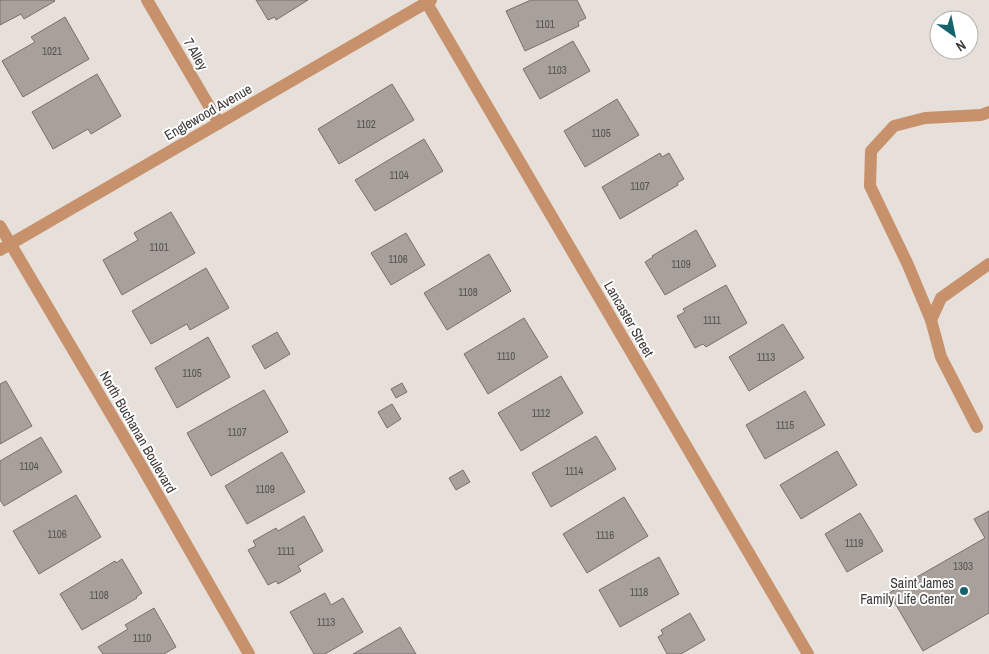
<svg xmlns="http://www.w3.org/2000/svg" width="989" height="654" font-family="'Archivo Narrow',sans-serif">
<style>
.building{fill:#a7a09b;stroke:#77706c}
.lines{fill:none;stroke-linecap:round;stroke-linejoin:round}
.minor{stroke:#c6916b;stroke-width:12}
.poi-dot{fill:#16636c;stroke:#fff;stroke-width:2}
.labels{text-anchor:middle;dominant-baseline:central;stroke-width:4;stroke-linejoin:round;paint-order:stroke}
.number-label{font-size:11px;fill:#575350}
.street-label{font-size:14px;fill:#3c3937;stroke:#fff}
.poi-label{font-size:14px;fill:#3c3937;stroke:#fff;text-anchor:end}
</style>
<rect width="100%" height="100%" fill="#e6dfda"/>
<g class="building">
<path d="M 0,0 L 54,0 L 55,1 L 24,19 L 21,14 L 0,25 Z"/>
<path d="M 256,0 L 308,0 L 276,20 L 275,17 L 268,20 Z"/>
<path d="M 531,0 L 577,0 L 586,18 L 578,22 L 579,26 L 525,51 L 506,11 Z"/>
<path d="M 65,17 L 89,59 L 23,97 L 2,61 L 35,42 L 31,37 Z"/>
<path d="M 573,41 L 590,71 L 540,99 L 523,69 Z"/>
<path d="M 97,74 L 121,116 L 91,134 L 88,129 L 53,149 L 32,112 Z"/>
<path d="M 392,84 L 414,120 L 339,164 L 318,129 Z"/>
<path d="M 617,99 L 639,135 L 585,167 L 564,131 Z"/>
<path d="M 424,139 L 443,171 L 375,211 L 355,180 Z"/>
<path d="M 660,153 L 662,157 L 669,153 L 684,179 L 677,183 L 678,185 L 620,219 L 602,187 Z"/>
<path d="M 171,212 L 195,253 L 122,295 L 103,260 L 138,240 L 134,233 Z"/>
<path d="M 696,230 L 716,266 L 665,295 L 645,262 L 653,257 L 652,256 Z"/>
<path d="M 406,233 L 425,265 L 391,285 L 371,253 Z"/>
<path d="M 489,254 L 511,291 L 447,330 L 424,293 Z"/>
<path d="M 206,268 L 229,308 L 190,330 L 187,324 L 151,344 L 132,311 Z"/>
<path d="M 726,285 L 747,323 L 706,347 L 703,344 L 695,348 L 677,316 L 685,312 L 683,309 Z"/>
<path d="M 524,318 L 548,357 L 488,394 L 464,354 Z"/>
<path d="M 783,324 L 804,358 L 749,391 L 729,357 Z"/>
<path d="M 277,332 L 290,354 L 265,369 L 252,346 Z"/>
<path d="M 208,337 L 230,377 L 177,408 L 155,368 Z"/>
<path d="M 561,376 L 583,413 L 521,451 L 498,413 Z"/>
<path d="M 6,381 L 32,426 L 0,444 L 0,384 Z"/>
<path d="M 402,383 L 407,392 L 396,398 L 391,389 Z"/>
<path d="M 264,390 L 288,432 L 211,476 L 187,433 Z"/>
<path d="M 805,391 L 825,425 L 765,459 L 746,425 Z"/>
<path d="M 392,404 L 401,419 L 387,428 L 378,412 Z"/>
<path d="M 596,436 L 616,469 L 551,507 L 532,473 Z"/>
<path d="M 41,437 L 62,472 L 4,506 L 0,500 L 0,461 Z"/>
<path d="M 837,451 L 857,485 L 801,519 L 780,485 Z"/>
<path d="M 282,452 L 305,492 L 247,524 L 225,486 Z"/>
<path d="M 463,470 L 470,482 L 456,490 L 449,478 Z"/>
<path d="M 76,495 L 101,537 L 39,574 L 13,531 Z"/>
<path d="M 624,497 L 648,536 L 587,573 L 563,534 Z"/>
<path d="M 989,511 L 989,613 L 923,651 L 889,593 L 985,538 L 974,519 Z"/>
<path d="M 860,513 L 883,551 L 847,572 L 825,534 Z"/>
<path d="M 304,516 L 323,551 L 298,566 L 301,571 L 278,584 L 276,581 L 268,585 L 248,550 L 256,546 L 253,541 L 276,528 L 278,531 Z"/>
<path d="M 659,557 L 679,594 L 620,627 L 599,590 Z"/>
<path d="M 122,559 L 142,593 L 136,597 L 137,598 L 82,630 L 60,594 L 115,561 L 116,563 Z"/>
<path d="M 325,593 L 331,605 L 343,598 L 363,632 L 325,654 L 314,654 L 290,612 Z"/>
<path d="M 154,608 L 176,647 L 164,654 L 103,654 L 98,647 L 128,629 L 125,625 Z"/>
<path d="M 690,613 L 705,640 L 681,654 L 667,654 L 658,637 L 663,634 L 661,630 Z"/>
<path d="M 400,627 L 416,654 L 353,654 Z"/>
</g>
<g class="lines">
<g class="minor">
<path d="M 147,0 L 219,123"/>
<path d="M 425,0 L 808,654"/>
<path d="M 0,226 L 142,467 L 249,654"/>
<path d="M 0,250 L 431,0"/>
<path d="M 931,320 L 941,298 L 989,264"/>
<path d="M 977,427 L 941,357 L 931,320 L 908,265 L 870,186 L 871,151 L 894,126 L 925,118 L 981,115 L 989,112"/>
</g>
</g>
<circle class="poi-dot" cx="964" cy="591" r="5"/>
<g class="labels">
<g class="number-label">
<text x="545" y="24">1101</text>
<text x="52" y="51">1021</text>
<text x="557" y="70">1103</text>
<text x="366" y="124">1102</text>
<text x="601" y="133">1105</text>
<text x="399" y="175">1104</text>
<text x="640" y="186">1107</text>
<text x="159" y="247">1101</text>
<text x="398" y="259">1106</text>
<text x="681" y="264">1109</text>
<text x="468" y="292">1108</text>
<text x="712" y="320">1111</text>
<text x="506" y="356">1110</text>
<text x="766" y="357">1113</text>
<text x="192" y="373">1105</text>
<text x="541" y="413">1112</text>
<text x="785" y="425">1115</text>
<text x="237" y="432">1107</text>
<text x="29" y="466">1104</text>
<text x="574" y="471">1114</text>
<text x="265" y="489">1109</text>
<text x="57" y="534">1106</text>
<text x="605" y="535">1116</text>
<text x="854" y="543">1119</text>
<text x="286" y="551">1111</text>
<text x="963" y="566">1303</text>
<text x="639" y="592">1118</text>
<text x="99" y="595">1108</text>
<text x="326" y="622">1113</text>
<text x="142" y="638">1110</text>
</g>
<g class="street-label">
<text transform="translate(196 54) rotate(60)">7 Alley</text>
<text transform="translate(208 112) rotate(-30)">Englewood Avenue</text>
<text transform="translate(629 319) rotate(60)">Lancaster Street</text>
<text transform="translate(138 432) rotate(60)">North Buchanan Boulevard</text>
</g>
<g class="poi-label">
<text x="954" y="583">Saint James<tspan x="954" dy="16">Family Life Center</tspan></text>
</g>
</g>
<g transform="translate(954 35) rotate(147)"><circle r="24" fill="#ffffff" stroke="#b1b0af"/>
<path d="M0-4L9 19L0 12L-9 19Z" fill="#16636c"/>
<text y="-8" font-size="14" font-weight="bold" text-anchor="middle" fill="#3c3937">N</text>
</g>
</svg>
